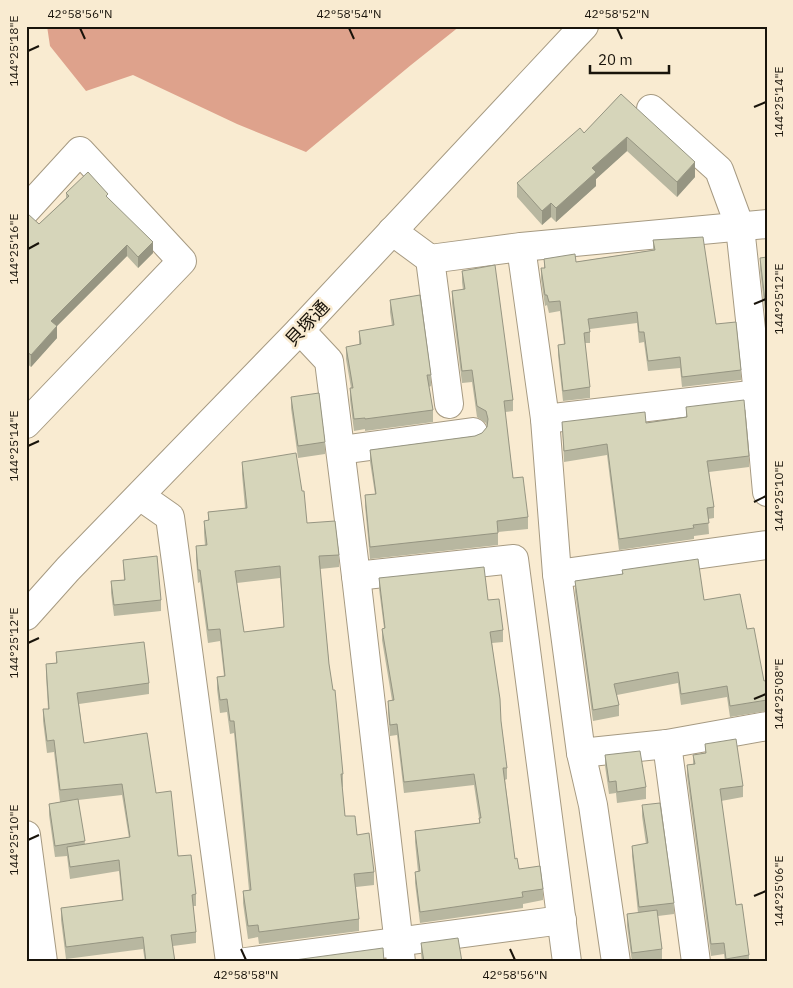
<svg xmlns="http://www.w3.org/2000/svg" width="793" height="988" font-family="'IBM Plex Sans','Noto Sans JP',sans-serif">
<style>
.forest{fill:#dea28c}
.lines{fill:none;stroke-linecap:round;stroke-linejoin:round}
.minor-casing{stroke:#a69a82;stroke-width:30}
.minor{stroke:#fff;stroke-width:28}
.wall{fill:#b8b7a0;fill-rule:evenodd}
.shaded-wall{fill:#969582}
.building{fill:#d6d5ba;stroke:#969582;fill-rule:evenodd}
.ticks{fill:none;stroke:#19140b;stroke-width:2}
.labels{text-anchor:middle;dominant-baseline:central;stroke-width:5;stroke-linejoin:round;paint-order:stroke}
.street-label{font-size:18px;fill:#19140b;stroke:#f9ebd1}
.neatline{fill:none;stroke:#19140b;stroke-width:2}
.ticks-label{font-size:12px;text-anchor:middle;fill:#19140b}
</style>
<rect width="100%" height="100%" fill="#f9ebd1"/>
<path class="forest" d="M 47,26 L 460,26 L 411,65 L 306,152 L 237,124 L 133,75 L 86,91 L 50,46 Z"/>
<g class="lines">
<defs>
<g id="minor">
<path d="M 651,109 L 719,170 L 740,227 L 758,394 L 767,492"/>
<path d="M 26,210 L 80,151 L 182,261 L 26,424"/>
<path d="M 392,231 L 430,259 L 521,247 L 767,224"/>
<path d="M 521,247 L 545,419 L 557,574 L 581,753 L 593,805 L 616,962"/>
<path d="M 430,259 L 449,404"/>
<path d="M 300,330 L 329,361 L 356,576 L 401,962"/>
<path d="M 545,419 L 767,393"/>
<path d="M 341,450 L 473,432"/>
<path d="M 140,496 L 170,517 L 230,962"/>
<path d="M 557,574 L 767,545"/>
<path d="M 356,576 L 514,559 L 567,962"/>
<path d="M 26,616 L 68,569 L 300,330 L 584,26"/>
<path d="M 667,744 L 696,962"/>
<path d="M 581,753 L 667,744 L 767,726"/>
<path d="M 26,835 L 43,962"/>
<path d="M 246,962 L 562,920"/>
</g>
</defs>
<use href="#minor" class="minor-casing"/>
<use href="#minor" class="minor"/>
</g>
<g class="wall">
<path d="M 621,94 L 695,177 L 677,197 L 627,151 L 596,179 L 596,186 L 556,222 L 551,217 L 542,225 L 517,197 L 517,183 L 584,133 Z"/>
<path d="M 66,193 L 108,198 L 153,253 L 138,268 L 127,256 L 57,326 L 57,338 L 31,367 L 26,363 L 26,216 L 39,224 L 66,198 Z"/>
<path d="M 653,240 L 716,324 L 741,370 L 741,380 L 682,387 L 680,368 L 648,371 L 644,342 L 639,343 L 637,323 L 590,329 L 590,343 L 585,343 L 590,387 L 590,398 L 563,401 L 558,355 L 558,345 L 564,344 L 560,311 L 549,313 L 547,305 L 545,306 L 541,279 L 541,268 L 544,268 L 544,259 L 576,262 L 653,250 Z"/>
<path d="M 767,257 L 767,329 L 760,270 L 760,258 Z"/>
<path d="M 462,271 L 513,400 L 513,411 L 505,412 L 513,478 L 528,517 L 528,529 L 498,532 L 498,545 L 370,559 L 365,506 L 365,495 L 375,494 L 370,462 L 370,450 L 475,436 L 482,433 L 487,427 L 486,423 L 477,417 L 472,382 L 462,383 L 452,303 L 452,291 L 463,290 L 462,282 Z"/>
<path d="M 390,300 L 431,375 L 431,386 L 429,387 L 433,410 L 433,422 L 365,431 L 365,429 L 354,431 L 350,400 L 350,388 L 351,388 L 346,359 L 346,347 L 359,345 L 359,331 L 392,326 L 390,312 Z"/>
<path d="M 291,397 L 325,442 L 325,454 L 298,458 L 291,408 Z"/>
<path d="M 686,407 L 749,456 L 749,467 L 709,472 L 714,507 L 714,518 L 708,519 L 709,534 L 694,536 L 694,539 L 619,550 L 607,455 L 564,462 L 562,422 L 646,423 L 686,417 Z"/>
<path d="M 242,462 L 307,523 L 339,555 L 339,567 L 320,569 L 329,664 L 343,774 L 343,787 L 342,787 L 345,816 L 357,835 L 374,872 L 374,885 L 356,887 L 359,919 L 359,931 L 259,944 L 258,937 L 248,939 L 243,903 L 243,891 L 249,890 L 234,733 L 230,734 L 227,712 L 220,713 L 217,689 L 217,677 L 224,676 L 220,641 L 208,643 L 200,582 L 198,583 L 196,559 L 196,546 L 205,546 L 204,533 L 204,521 L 208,521 L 208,512 L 245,508 L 242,474 ZM 280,578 L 284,627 L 244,632 L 237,583 Z"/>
<path d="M 123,560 L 161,600 L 161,611 L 114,616 L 111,593 L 111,581 L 124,580 Z"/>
<path d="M 622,570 L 704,600 L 747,629 L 764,681 L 767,680 L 767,711 L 730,717 L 727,697 L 681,705 L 678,683 L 617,695 L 619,705 L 619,716 L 593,721 L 575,592 L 575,581 L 622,574 Z"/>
<path d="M 379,578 L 488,600 L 503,630 L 503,642 L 492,643 L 501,721 L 507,768 L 507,779 L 505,780 L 515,859 L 519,869 L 543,889 L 543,900 L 523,904 L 523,908 L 420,923 L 415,883 L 415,872 L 418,872 L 415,842 L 415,831 L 479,823 L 479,818 L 474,785 L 404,793 L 397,735 L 390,736 L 388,712 L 388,701 L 392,700 L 382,640 L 382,629 L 384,628 L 379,589 Z"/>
<path d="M 56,652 L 149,683 L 149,694 L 79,704 L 84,743 L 156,793 L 178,856 L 196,894 L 196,906 L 193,906 L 196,932 L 196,943 L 173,946 L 175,962 L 145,962 L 143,949 L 66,959 L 61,920 L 61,908 L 122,900 L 119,871 L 70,879 L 67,856 L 55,857 L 49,815 L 49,804 L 60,802 L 54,752 L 47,753 L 43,721 L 43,709 L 48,709 L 46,676 L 46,664 L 56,663 ZM 122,795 L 129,838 L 85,844 L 78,800 Z"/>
<path d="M 705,744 L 743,786 L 743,797 L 721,801 L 736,905 L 749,955 L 749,962 L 725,962 L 724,954 L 711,956 L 687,776 L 687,765 L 693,764 L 693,755 L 705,753 Z"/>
<path d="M 605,755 L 646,787 L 646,799 L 617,803 L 616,793 L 609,794 L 605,766 Z"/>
<path d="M 642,805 L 674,903 L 674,914 L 658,916 L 662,949 L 662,961 L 654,962 L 632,962 L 627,926 L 627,914 L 638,913 L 632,856 L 632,846 L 646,844 L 642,816 Z"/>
<path d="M 421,943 L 462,962 L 422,962 L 421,954 Z"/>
</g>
<g class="shaded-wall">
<path d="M 627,137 L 627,151 L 596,179 L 596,186 L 556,222 L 556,208 L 592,168 Z"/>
<path d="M 695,162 L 695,177 L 677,197 L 677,182 Z"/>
<path d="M 551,203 L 551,217 L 542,225 L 542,211 Z"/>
<path d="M 153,242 L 153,253 L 138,268 L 138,257 Z"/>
<path d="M 127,245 L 127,256 L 51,332 L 51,321 Z"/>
<path d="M 57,326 L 57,338 L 31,367 L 31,355 Z"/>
</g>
<g class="building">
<path d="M 621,94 L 695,162 L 677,182 L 627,137 L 592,168 L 596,172 L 556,208 L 551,203 L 542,211 L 517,183 L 580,128 L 584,133 Z"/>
<path d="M 88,172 L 108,194 L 106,196 L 153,242 L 138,257 L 127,245 L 51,321 L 57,326 L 31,355 L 26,351 L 26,216 L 28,214 L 39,224 L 69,196 L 66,193 Z"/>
<path d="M 703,237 L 716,324 L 736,322 L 741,370 L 682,377 L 680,357 L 648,361 L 644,332 L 639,332 L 637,312 L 588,319 L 590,332 L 584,333 L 590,387 L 563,391 L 558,345 L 565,344 L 560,301 L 549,302 L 547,295 L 545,295 L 541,268 L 545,268 L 544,259 L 575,254 L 576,262 L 655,250 L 653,240 Z"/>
<path d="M 767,257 L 767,318 L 760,258 Z"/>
<path d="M 495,265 L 513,400 L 504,401 L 513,478 L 523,477 L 528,517 L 497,521 L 498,533 L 370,547 L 365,495 L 376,494 L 370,450 L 475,436 L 482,433 L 487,427 L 488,419 L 486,411 L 477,406 L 472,370 L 462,371 L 452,291 L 465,289 L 462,271 Z"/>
<path d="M 420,295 L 431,375 L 427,375 L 433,410 L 365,419 L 365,418 L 354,419 L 350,388 L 353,388 L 346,347 L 361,344 L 359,331 L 394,325 L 390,300 Z"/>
<path d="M 319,393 L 325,442 L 298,446 L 291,397 Z"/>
<path d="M 744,400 L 749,456 L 707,461 L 714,507 L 707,508 L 709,523 L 693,525 L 694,528 L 619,539 L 607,444 L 564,451 L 562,422 L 645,412 L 646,423 L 687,417 L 686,407 Z"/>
<path d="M 296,453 L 302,491 L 304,491 L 307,523 L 335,521 L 339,555 L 319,556 L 329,664 L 333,690 L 335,690 L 343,774 L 341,774 L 345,816 L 355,816 L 357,835 L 369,833 L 374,872 L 354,874 L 359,919 L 259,932 L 258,925 L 248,926 L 243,891 L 251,890 L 234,721 L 230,721 L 227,699 L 220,700 L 217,677 L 225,676 L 220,629 L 208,630 L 200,570 L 198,570 L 196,546 L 207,545 L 204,521 L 209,520 L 208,512 L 247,508 L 242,462 ZM 280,566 L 284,627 L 244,632 L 235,571 Z"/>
<path d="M 157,556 L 161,600 L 114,605 L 111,581 L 125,580 L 123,560 Z"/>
<path d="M 698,559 L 704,600 L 740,594 L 747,629 L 754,628 L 764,681 L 767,680 L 767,700 L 730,706 L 727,686 L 681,694 L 678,672 L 614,684 L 619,705 L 593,710 L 575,581 L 623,574 L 622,570 Z"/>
<path d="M 484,567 L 488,600 L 499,599 L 503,630 L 490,632 L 500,699 L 501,721 L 507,768 L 503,768 L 515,859 L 517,858 L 519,869 L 540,866 L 543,889 L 522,892 L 523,897 L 420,912 L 415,872 L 420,871 L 415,831 L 480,823 L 479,818 L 481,818 L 474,774 L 404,782 L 397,724 L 390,725 L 388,701 L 394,700 L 382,629 L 385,628 L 379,578 Z"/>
<path d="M 144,642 L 149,683 L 77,693 L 84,743 L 147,733 L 156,793 L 171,791 L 178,856 L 191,855 L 196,894 L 192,895 L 196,932 L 171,935 L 175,962 L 146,962 L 143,937 L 66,947 L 61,908 L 123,900 L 119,860 L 70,867 L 67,847 L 130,837 L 122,784 L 60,790 L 54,740 L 47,741 L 43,709 L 49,709 L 46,664 L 57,663 L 56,652 Z"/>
<path d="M 736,739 L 743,786 L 720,789 L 736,905 L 742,904 L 749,955 L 726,959 L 724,943 L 711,944 L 687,765 L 695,764 L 693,755 L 706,753 L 705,744 Z"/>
<path d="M 640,751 L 646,787 L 617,792 L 616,781 L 609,782 L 605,755 Z"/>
<path d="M 78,799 L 85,841 L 55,846 L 49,804 Z"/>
<path d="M 660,803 L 674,903 L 639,907 L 632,846 L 648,843 L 642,805 Z"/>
<path d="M 657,910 L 662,949 L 632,953 L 627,914 Z"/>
<path d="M 458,938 L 462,962 L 424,962 L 421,943 Z"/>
<path d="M 383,948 L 384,962 L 280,962 Z"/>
</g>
<path class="ticks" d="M 80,28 L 85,39M 349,28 L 354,39M 617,28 L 622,39M 28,51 L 39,46M 754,107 L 766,102M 28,249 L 39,243M 754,304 L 766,299M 28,446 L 39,441M 754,502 L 766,496M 28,643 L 39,638M 754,699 L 766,694M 28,840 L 39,835M 754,896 L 766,891M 241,949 L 246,960M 510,949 L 515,960"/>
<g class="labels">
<g class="street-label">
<text transform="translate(307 323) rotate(-47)">貝塚通</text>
</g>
</g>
<rect width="793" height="988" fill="none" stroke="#f9ebd1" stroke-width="55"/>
<path d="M590 65v8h79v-8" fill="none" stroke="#19140b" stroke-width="2.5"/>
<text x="598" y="65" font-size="15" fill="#19140b" stroke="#f9ebd1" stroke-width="4" paint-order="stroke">20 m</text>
<rect x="28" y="28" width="738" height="932" class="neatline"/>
<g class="ticks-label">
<text x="80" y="18">42°58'56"N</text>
<text x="349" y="18">42°58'54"N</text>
<text x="617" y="18">42°58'52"N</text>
<text transform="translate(14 51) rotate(-90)" y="4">144°25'18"E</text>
<text transform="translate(779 102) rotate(-90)" y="4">144°25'14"E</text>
<text transform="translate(14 249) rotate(-90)" y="4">144°25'16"E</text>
<text transform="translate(779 299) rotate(-90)" y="4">144°25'12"E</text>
<text transform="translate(14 446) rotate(-90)" y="4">144°25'14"E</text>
<text transform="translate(779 496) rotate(-90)" y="4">144°25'10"E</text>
<text transform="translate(14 643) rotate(-90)" y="4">144°25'12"E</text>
<text transform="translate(779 694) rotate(-90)" y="4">144°25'08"E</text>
<text transform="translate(14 840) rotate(-90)" y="4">144°25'10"E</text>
<text transform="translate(779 891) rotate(-90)" y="4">144°25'06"E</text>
<text x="246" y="979">42°58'58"N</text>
<text x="515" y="979">42°58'56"N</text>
</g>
</svg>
